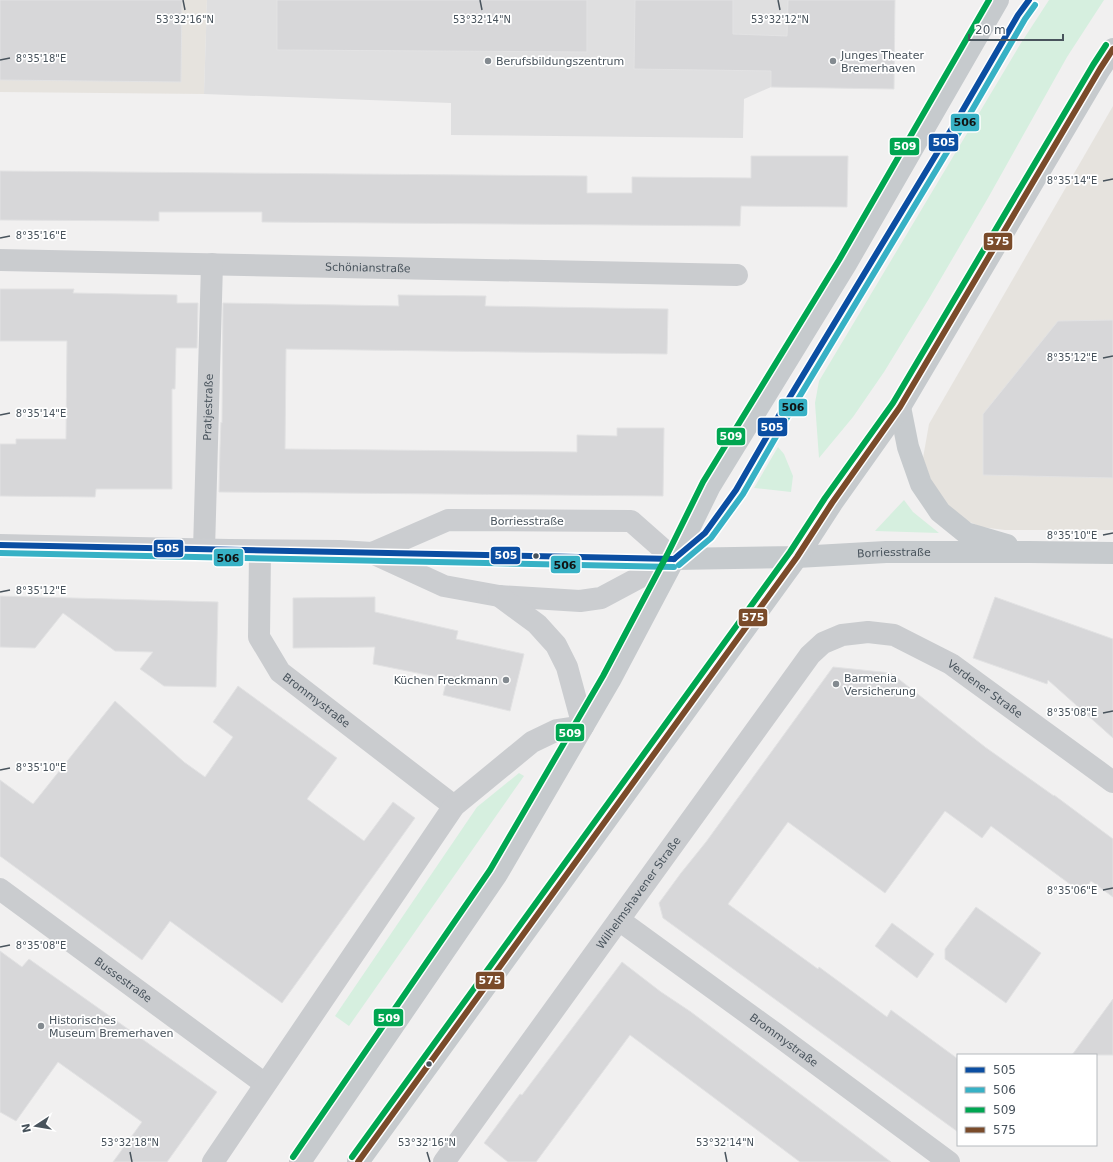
<svg xmlns="http://www.w3.org/2000/svg" width="1113" height="1162" font-family="'DejaVu Sans',sans-serif">
<style>
.commercial{fill:#e6e3de}
.education{fill:#dfdfe0}
.green{fill:#d6efdf}
.building{fill:#d7d7d9;stroke:#e2e2e3}
.lines{fill:none;stroke-linecap:round;stroke-linejoin:round}
.street{stroke:#cacccf;stroke-width:22}
.secondary{stroke:#cbcdd0;stroke-width:22}
.primary{stroke:#c6cacd;stroke-width:22}
.bus-1-casing{stroke:#fff;stroke-width:9}
.bus-2-casing{stroke:#fff;stroke-width:9}
.bus-3-casing{stroke:#fff;stroke-width:9}
.bus-4-casing{stroke:#fff;stroke-width:9}
.bus-1{stroke:#0b4ea2;stroke-width:6}
.bus-2{stroke:#37b1c5;stroke-width:6}
.bus-3{stroke:#00a651;stroke-width:6}
.bus-4{stroke:#7a4b2a;stroke-width:6}
.ticks{fill:none;stroke:#48535c;stroke-width:1.5}
.poi-dot{fill:#838a90;stroke:#fff;stroke-width:1.5}
.bus-dot{fill:#48535c;stroke:#fff;stroke-width:1.5}
.labels{text-anchor:middle;dominant-baseline:central;stroke-width:3.5;stroke-linejoin:round;paint-order:stroke}
.poi-label{font-size:11px;fill:#48535c;stroke:#fff;text-anchor:start}
.street-label{font-size:11px;fill:#48535c;stroke:#fff}
.ticks-label{font-size:10px;text-anchor:middle;fill:#48535c;stroke:#fff;stroke-width:3.5;stroke-linejoin:round;paint-order:stroke}
.line-badge{stroke:#fff;stroke-width:1.5}
.badge-label{font-size:11px;text-anchor:middle;font-weight:bold;fill:#fff}
.pale-badge-label{font-size:11px;text-anchor:middle;font-weight:bold;fill:#111}
</style>
<rect width="100%" height="100%" fill="#f1f0f0"/>
<g class="commercial">
<path d="M 0,0 L 207,0 L 204,94 L 0,92 Z"/>
<path d="M 1113,106 L 1113,530 L 1005,530 L 981,527 L 954,515 L 935,491 L 923,458 L 929,424 Z"/>
</g>
<path class="education" d="M 207,0 L 788,0 L 787,36 L 772,35 L 771,87 L 744,99 L 743,138 L 451,135 L 451,103 L 204,94 Z"/>
<g class="green">
<path d="M 1049,0 L 1104,0 L 1067,57 L 988,198 L 930,297 L 884,372 L 853,417 L 819,458 L 815,403 L 819,381 L 1021,43 Z"/>
<path d="M 778,447 L 784,454 L 793,476 L 791,492 L 754,488 Z"/>
<path d="M 904,500 L 913,512 L 939,533 L 875,531 Z"/>
<path d="M 519,773 L 524,776 L 349,1026 L 335,1016 L 477,807 Z"/>
</g>
<g class="building">
<path d="M 0,0 L 182,0 L 181,82 L 0,80 Z"/>
<path d="M 277,0 L 587,0 L 587,52 L 277,50 Z"/>
<path d="M 635,0 L 733,0 L 733,34 L 787,36 L 788,0 L 895,0 L 894,89 L 771,87 L 771,71 L 634,69 Z"/>
<path d="M 751,156 L 848,156 L 847,207 L 741,206 L 740,226 L 262,222 L 262,212 L 159,212 L 159,221 L 0,220 L 0,171 L 587,176 L 587,193 L 632,193 L 632,177 L 751,178 Z"/>
<path d="M 0,289 L 74,289 L 73,293 L 177,295 L 177,303 L 198,303 L 197,348 L 176,348 L 175,389 L 172,389 L 172,489 L 96,489 L 95,497 L 0,496 L 0,444 L 16,444 L 16,439 L 66,439 L 67,341 L 0,341 Z"/>
<path d="M 398,295 L 486,296 L 485,306 L 668,309 L 667,354 L 286,349 L 285,449 L 577,452 L 577,435 L 617,436 L 617,428 L 664,428 L 663,496 L 219,492 L 220,448 L 221,422 L 222,423 L 223,303 L 399,306 Z"/>
<path d="M 1113,320 L 1113,478 L 983,475 L 983,414 L 1058,321 Z"/>
<path d="M 0,596 L 218,602 L 216,687 L 164,686 L 140,669 L 153,652 L 115,651 L 63,613 L 35,648 L 0,647 Z"/>
<path d="M 375,597 L 375,612 L 458,631 L 456,639 L 524,654 L 510,711 L 443,695 L 447,679 L 373,664 L 375,647 L 293,648 L 293,598 Z"/>
<path d="M 995,597 L 1113,639 L 1113,738 L 1048,680 L 1047,684 L 973,658 Z"/>
<path d="M 833,667 L 891,673 L 985,747 L 1054,796 L 1054,795 L 1113,839 L 1113,897 L 1091,881 L 1082,893 L 991,826 L 982,838 L 945,811 L 885,893 L 788,822 L 728,904 L 818,969 L 819,967 L 887,1017 L 891,1010 L 958,1059 L 958,1132 L 663,918 L 659,903 L 681,873 L 706,842 Z"/>
<path d="M 238,686 L 337,758 L 307,799 L 364,841 L 393,802 L 415,818 L 282,1003 L 170,921 L 142,960 L 0,856 L 0,780 L 33,804 L 115,701 L 184,762 L 205,777 L 233,737 L 213,722 Z"/>
<path d="M 976,907 L 1041,953 L 1006,1003 L 945,959 L 945,949 Z"/>
<path d="M 892,923 L 934,954 L 917,978 L 875,946 Z"/>
<path d="M 0,951 L 22,967 L 29,959 L 217,1092 L 167,1162 L 113,1162 L 142,1122 L 58,1062 L 16,1121 L 0,1112 Z"/>
<path d="M 622,962 L 661,992 L 691,1012 L 891,1162 L 800,1162 L 630,1035 L 536,1162 L 508,1162 L 484,1143 L 520,1094 L 522,1095 Z"/>
<path d="M 1113,999 L 1113,1055 L 1072,1055 Z"/>
</g>
<g class="lines">
<g class="street">
<path id="s1" d="M 0,260 L 737,275"/>
<path id="s2" d="M 204,550 L 212,264"/>
<path id="s3" d="M 260,551 L 259,637 L 280,672 L 454,806"/>
<path id="s4" d="M 0,889 L 265,1084"/>
<path id="s5" d="M 619,920 L 776,1034 L 949,1162"/>
<path d="M 213,1162 L 454,806 L 532,742 L 557,730 L 583,726"/>
<path id="s6" d="M 444,1162 L 810,655 L 823,643 L 842,635 L 868,632 L 894,635 L 951,664 L 1113,782"/>
</g>
<g class="secondary">
<path d="M 0,545 L 229,550 L 340,551 L 372,553 L 444,586 L 499,596 L 580,601 L 601,598 L 674,559 L 631,521 L 448,520 L 372,553"/>
<path d="M 499,596 L 537,624 L 556,645 L 567,667 L 583,726"/>
</g>
<g class="primary">
<path d="M 900,407 L 908,447 L 921,484 L 940,512 L 966,533 L 1007,545"/>
<path id="s7" d="M 674,559 L 797,557 L 886,552 L 1029,552 L 1113,553"/>
<path d="M 300,1162 L 497,874 L 610,680 L 674,559 L 710,486 L 846,264 L 998,0"/>
<path d="M 358,1162 L 797,557 L 832,503 L 900,407 L 1100,69 L 1113,49"/>
</g>
<defs>
<g id="bus-1">
<path d="M 0,545 L 674,559"/>
<path d="M 674,559 L 705,533 L 736,490 L 785,405 L 957,120 L 1018,15 L 1029,0"/>
</g>
<g id="bus-2">
<path d="M 0,553 L 674,567"/>
<path d="M 679,565 L 711,538 L 743,494 L 792,409 L 964,124 L 1025,19 L 1035,5"/>
</g>
<g id="bus-3">
<path d="M 293,1157 L 490,870 L 603,676 L 667,555 L 703,482 L 839,260 L 989,0"/>
<path d="M 352,1157 L 790,552 L 825,498 L 893,403 L 1093,65 L 1106,45"/>
</g>
<path id="bus-4" d="M 358,1162 L 797,557 L 832,503 L 900,407 L 1100,69 L 1113,49"/>
</defs>
<use href="#bus-1" class="bus-1-casing"/>
<use href="#bus-2" class="bus-2-casing"/>
<use href="#bus-3" class="bus-3-casing"/>
<use href="#bus-4" class="bus-4-casing"/>
<use href="#bus-1" class="bus-1"/>
<use href="#bus-2" class="bus-2"/>
<use href="#bus-3" class="bus-3"/>
<use href="#bus-4" class="bus-4"/>
</g>
<path class="ticks" d="M 183,0 L 185,10M 480,0 L 482,10M 778,0 L 780,10M 0,60 L 10,58M 1103,181 L 1113,179M 0,238 L 10,236M 1103,358 L 1113,356M 0,415 L 10,413M 1103,535 L 1113,533M 0,592 L 10,590M 1103,713 L 1113,711M 0,770 L 10,768M 1103,890 L 1113,888M 0,947 L 10,945M 130,1152 L 132,1162M 427,1152 L 430,1162M 725,1152 L 727,1162"/>
<g class="poi-dot">
<circle cx="488" cy="61" r="4"/>
<circle cx="833" cy="61" r="4"/>
<circle cx="506" cy="680" r="4"/>
<circle cx="836" cy="684" r="4"/>
<circle cx="41" cy="1026" r="4"/>
</g>
<g class="bus-dot">
<circle cx="536" cy="556" r="3.5"/>
<circle cx="429" cy="1064" r="3.5"/>
</g>
<g class="labels">
<g class="poi-label">
<text x="841" y="55">Junges Theater<tspan x="841" dy="13">Bremerhaven</tspan></text>
<text x="496" y="61">Berufsbildungszentrum</text>
<text x="844" y="678">Barmenia<tspan x="844" dy="13">Versicherung</tspan></text>
<text x="498" y="680" text-anchor="end">Küchen Freckmann</text>
<text x="49" y="1020">Historisches<tspan x="49" dy="13">Museum Bremerhaven</tspan></text>
</g>
<g class="street-label">
<text stroke="none"><textPath href="#s1" startOffset="368">Schönianstraße</textPath></text>
<text stroke="none"><textPath href="#s2" startOffset="143">Pratjestraße</textPath></text>
<text x="527" y="521">Borriesstraße</text>
<text stroke="none"><textPath href="#s7" startOffset="220">Borriesstraße</textPath></text>
<text stroke="none"><textPath href="#s6" startOffset="822">Verdener Straße</textPath></text>
<text stroke="none"><textPath href="#s3" startOffset="173">Brommystraße</textPath></text>
<text stroke="none"><textPath href="#s6" startOffset="332">Wilhelmshavener Straße</textPath></text>
<text stroke="none"><textPath href="#s4" startOffset="153">Bussestraße</textPath></text>
<text stroke="none"><textPath href="#s5" startOffset="204">Brommystraße</textPath></text>
</g>
</g>
<g class="ticks-label">
<text x="185" y="23">53°32'16"N</text>
<text x="482" y="23">53°32'14"N</text>
<text x="780" y="23">53°32'12"N</text>
<text x="41" y="62">8°35'18"E</text>
<text x="1072" y="184">8°35'14"E</text>
<text x="41" y="239">8°35'16"E</text>
<text x="1072" y="361">8°35'12"E</text>
<text x="41" y="417">8°35'14"E</text>
<text x="1072" y="539">8°35'10"E</text>
<text x="41" y="594">8°35'12"E</text>
<text x="1072" y="716">8°35'08"E</text>
<text x="41" y="771">8°35'10"E</text>
<text x="1072" y="894">8°35'06"E</text>
<text x="41" y="949">8°35'08"E</text>
<text x="130" y="1146">53°32'18"N</text>
<text x="427" y="1146">53°32'16"N</text>
<text x="725" y="1146">53°32'14"N</text>
</g>
<g class="line-badge">
<rect x="950" y="113" width="30" height="19" rx="4" fill="#37b1c5"/>
<rect x="928" y="133" width="31" height="19" rx="4" fill="#0b4ea2"/>
<rect x="889" y="137" width="31" height="19" rx="4" fill="#00a651"/>
<rect x="983" y="232" width="30" height="19" rx="4" fill="#7a4b2a"/>
<rect x="778" y="398" width="30" height="19" rx="4" fill="#37b1c5"/>
<rect x="757" y="417" width="31" height="20" rx="4" fill="#0b4ea2"/>
<rect x="716" y="427" width="30" height="19" rx="4" fill="#00a651"/>
<rect x="153" y="539" width="31" height="19" rx="4" fill="#0b4ea2"/>
<rect x="490" y="546" width="31" height="19" rx="4" fill="#0b4ea2"/>
<rect x="213" y="548" width="31" height="19" rx="4" fill="#37b1c5"/>
<rect x="550" y="555" width="31" height="19" rx="4" fill="#37b1c5"/>
<rect x="738" y="608" width="30" height="19" rx="4" fill="#7a4b2a"/>
<rect x="555" y="723" width="30" height="19" rx="4" fill="#00a651"/>
<rect x="475" y="971" width="30" height="19" rx="4" fill="#7a4b2a"/>
<rect x="373" y="1008" width="31" height="19" rx="4" fill="#00a651"/>
</g>
<g class="badge-label">
<text x="944" y="146">505</text>
<text x="905" y="150">509</text>
<text x="998" y="245">575</text>
<text x="772" y="431">505</text>
<text x="731" y="440">509</text>
<text x="168" y="552">505</text>
<text x="506" y="559">505</text>
<text x="753" y="621">575</text>
<text x="570" y="737">509</text>
<text x="490" y="984">575</text>
<text x="389" y="1022">509</text>
</g>
<g class="pale-badge-label">
<text x="965" y="126">506</text>
<text x="793" y="411">506</text>
<text x="228" y="562">506</text>
<text x="565" y="569">506</text>
</g>
<rect x="957" y="1054" width="140" height="92" fill="#ffffff" stroke="#b6babe"/>
<rect x="965" y="1067" width="20" height="6" fill="#0b4ea2" stroke="#b6babe"/>
<text x="993" y="1074" font-size="12" fill="#48535c">505</text>
<rect x="965" y="1087" width="20" height="6" fill="#37b1c5" stroke="#b6babe"/>
<text x="993" y="1094" font-size="12" fill="#48535c">506</text>
<rect x="965" y="1107" width="20" height="6" fill="#00a651" stroke="#b6babe"/>
<text x="993" y="1114" font-size="12" fill="#48535c">509</text>
<rect x="965" y="1127" width="20" height="6" fill="#7a4b2a" stroke="#b6babe"/>
<text x="993" y="1134" font-size="12" fill="#48535c">575</text>
<g transform="translate(36 1126) rotate(258)" stroke="#ffffff" stroke-width="3" paint-order="stroke">
<path d="M0-3L7 15L0 10L-7 15Z" fill="#48535c"/>
<text y="-6" font-size="11" font-weight="bold" text-anchor="middle" fill="#48535c">N</text>
</g>
<path d="M969 34v6h94v-6" fill="none" stroke="#48535c" stroke-width="2"/>
<text x="975" y="34" font-size="12" fill="#48535c" stroke="#ffffff" stroke-width="3" paint-order="stroke">20 m</text>
</svg>
